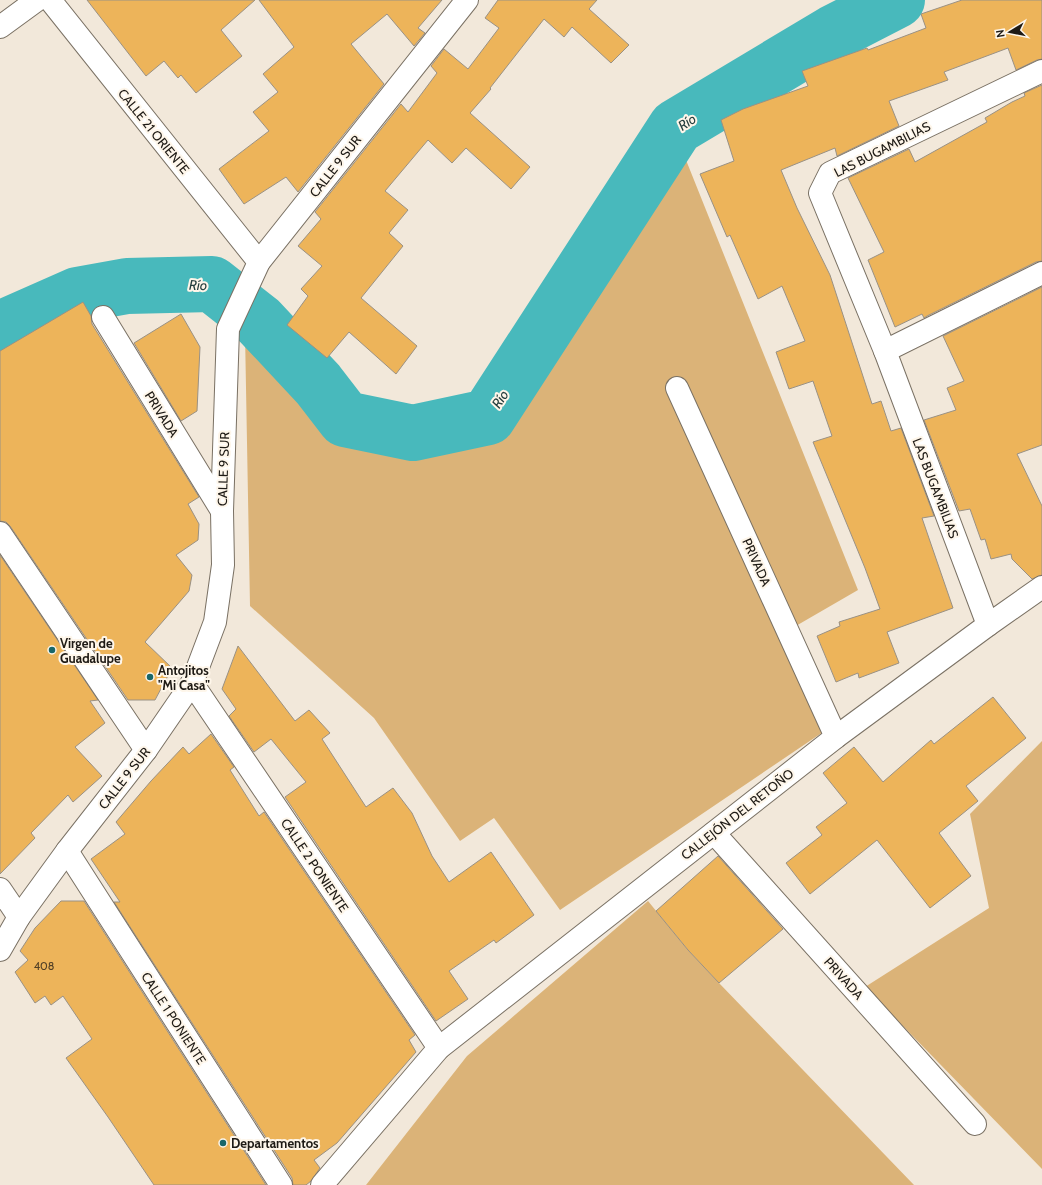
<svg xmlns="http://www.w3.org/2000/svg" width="1042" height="1185" font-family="Cabin,sans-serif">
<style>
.green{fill:#dbb378}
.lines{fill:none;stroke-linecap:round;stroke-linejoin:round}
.river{stroke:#48b9bc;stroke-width:56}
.building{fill:#edb45a;stroke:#9a9184}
.minor-casing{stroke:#7a7164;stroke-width:24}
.minor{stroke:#fff;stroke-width:22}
.poi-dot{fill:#196769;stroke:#fef6ea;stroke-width:1.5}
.labels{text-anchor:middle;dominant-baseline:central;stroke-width:4;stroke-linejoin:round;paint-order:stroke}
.number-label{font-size:11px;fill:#524026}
.street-label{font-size:13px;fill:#1e1a15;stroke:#fef6ea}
.poi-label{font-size:13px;font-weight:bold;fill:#1e1a15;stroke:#fef6ea;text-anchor:start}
.water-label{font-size:14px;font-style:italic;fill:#253e3e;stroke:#fef6ea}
</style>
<rect width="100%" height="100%" fill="#f2e8da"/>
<g class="green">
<path d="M 686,160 L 858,590 L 782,634 L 826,730 L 560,910 L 494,818 L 460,841 L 374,718 L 250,606 L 245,333 L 345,419 L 413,433 L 488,417 Z"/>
<path d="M 1042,741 L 1042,1169 L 865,987 L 989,908 L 970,814 Z"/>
<path d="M 648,901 L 688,950 L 719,983 L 914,1185 L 366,1185 L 467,1056 Z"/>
</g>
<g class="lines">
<path class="river" d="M 0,329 L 77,295 L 127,286 L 212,284 L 259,321 L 318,384 L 345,419 L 413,433 L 488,417 L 676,127 L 833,33 L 897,0"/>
</g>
<g class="building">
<path d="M 87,0 L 255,0 L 221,30 L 242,56 L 196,93 L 181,75 L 178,78 L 164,61 L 146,76 Z"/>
<path d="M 259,0 L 442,0 L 418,28 L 425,33 L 414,46 L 387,14 L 351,44 L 384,84 L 298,192 L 286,177 L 244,204 L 219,169 L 269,131 L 253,112 L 278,92 L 263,74 L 294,47 Z"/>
<path d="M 498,0 L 597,0 L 589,9 L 629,45 L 611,63 L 572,27 L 564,37 L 544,19 L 490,88 L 491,89 L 470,113 L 530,167 L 511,189 L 466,148 L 452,163 L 428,140 L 385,191 L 408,210 L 389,233 L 403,246 L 361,298 L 417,346 L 396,374 L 349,332 L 327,358 L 287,325 L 308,296 L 301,289 L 322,266 L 298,246 L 321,219 L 315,212 L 401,104 L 408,112 L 437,73 L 431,66 L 444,49 L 468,69 L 499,28 L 485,18 Z"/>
<path d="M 962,0 L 1042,0 L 1042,59 L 1037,60 L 1016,70 L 1008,48 L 944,72 L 948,80 L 889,101 L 899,126 L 837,156 L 835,148 L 781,170 L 797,208 L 830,275 L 872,404 L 881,401 L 891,431 L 901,428 L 934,516 L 922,518 L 953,608 L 887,632 L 899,663 L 859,678 L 858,673 L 836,682 L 817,636 L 840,626 L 839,622 L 880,609 L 865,568 L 813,442 L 832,436 L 813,381 L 789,389 L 776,352 L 805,341 L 782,286 L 758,299 L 730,235 L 727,237 L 700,174 L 734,161 L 721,120 L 743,109 L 808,86 L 802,71 L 867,48 L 868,50 L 926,28 L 921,14 Z"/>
<path d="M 1042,85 L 1042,261 L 1036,262 L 927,316 L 924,318 L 922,314 L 895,327 L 868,260 L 884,252 L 848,178 L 909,149 L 915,162 L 987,122 L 985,118 L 1012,102 L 1025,96 L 1024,93 Z"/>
<path d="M 1042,287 L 1042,445 L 1017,454 L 1042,506 L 1042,575 L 1032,579 L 1012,559 L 1011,554 L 991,559 L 985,539 L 981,540 L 970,509 L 959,511 L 924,420 L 956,410 L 947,388 L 964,381 L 943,336 Z"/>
<path d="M 83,302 L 91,316 L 92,324 L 199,497 L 188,504 L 199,524 L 198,540 L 176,555 L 192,575 L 189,591 L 145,642 L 172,668 L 155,700 L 128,700 L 10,526 L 6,522 L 0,521 L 0,351 Z"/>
<path d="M 181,314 L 200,347 L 197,411 L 181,421 L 134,343 Z"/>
<path d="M 0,555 L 98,700 L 90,701 L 105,723 L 75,747 L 102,776 L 73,802 L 68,795 L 31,833 L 35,838 L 0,874 Z"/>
<path d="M 238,646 L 295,721 L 309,710 L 330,733 L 322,739 L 366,807 L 393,788 L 412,813 L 432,856 L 449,882 L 491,852 L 534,915 L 496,943 L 494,940 L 449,971 L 468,999 L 436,1021 L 285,797 L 306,782 L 271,739 L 254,752 L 229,716 L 236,709 L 222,689 Z"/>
<path d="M 993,697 L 1026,738 L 966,786 L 978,801 L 939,833 L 971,876 L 930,908 L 877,840 L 810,894 L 786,863 L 822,835 L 816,827 L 847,803 L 823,773 L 854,747 L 883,782 L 931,740 L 934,744 Z"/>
<path d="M 211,734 L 234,767 L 230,770 L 259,816 L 264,812 L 415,1035 L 409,1040 L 416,1052 L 337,1143 L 314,1160 L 320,1168 L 311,1181 L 306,1185 L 293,1185 L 292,1178 L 114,902 L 120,902 L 91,859 L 125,834 L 116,822 L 151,781 L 183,747 L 189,754 Z"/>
<path d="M 718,856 L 783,929 L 719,983 L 688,950 L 656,911 Z"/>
<path d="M 61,901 L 84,901 L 266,1185 L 154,1185 L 108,1117 L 66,1058 L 92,1039 L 63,996 L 51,1005 L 45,996 L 35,1003 L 15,972 L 28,960 L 20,951 L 35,928 Z"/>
</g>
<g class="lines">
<defs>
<g id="minor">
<path d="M 50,0 L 259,262"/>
<path d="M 0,27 L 37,0"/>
<path d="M 103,317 L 222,511"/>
<path d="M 885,351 L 1042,273"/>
<path d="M 677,388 L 836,737"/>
<path d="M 0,533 L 146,750"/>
<path d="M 988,625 L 885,351 L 820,193 L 830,173 L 1042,71"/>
<path d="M 192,683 L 439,1048"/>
<path d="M 714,833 L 975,1124"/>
<path d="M 67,851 L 281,1185"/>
<path d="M 0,889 L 19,917"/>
<path d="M 0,950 L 19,917 L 67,851 L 146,750 L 192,683 L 215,622 L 223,565 L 222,511 L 228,329 L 259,262 L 467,0"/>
<path d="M 322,1185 L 439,1048 L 836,737 L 988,625 L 1042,587"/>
</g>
</defs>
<use href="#minor" class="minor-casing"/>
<use href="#minor" class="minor"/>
</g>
<g class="poi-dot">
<circle cx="52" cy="650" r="4"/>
<circle cx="150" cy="677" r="4"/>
<circle cx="223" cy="1143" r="4"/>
</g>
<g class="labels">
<g class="number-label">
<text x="44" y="966">408</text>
</g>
<g class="street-label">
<text transform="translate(154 131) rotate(51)">CALLE 21 ORIENTE</text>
<text transform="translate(882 149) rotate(-27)">LAS BUGAMBILIAS</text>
<text transform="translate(335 166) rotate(-52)">CALLE 9 SUR</text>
<text transform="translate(162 414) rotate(58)">PRIVADA</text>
<text transform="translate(223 469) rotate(-88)">CALLE 9 SUR</text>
<text transform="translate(936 488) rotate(69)">LAS BUGAMBILIAS</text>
<text transform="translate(757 562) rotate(66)">PRIVADA</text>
<text transform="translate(124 778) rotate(-52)">CALLE 9 SUR</text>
<text transform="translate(737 814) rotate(-38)">CALLEJÓN DEL RETOÑO</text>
<text transform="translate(315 865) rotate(56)">CALLE 2 PONIENTE</text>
<text transform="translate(844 978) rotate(48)">PRIVADA</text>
<text transform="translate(174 1018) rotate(57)">CALLE 1 PONIENTE</text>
</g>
<g class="poi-label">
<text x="60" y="643">Virgen de<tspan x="60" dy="15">Guadalupe</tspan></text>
<text x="158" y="670">Antojitos<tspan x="158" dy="15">"Mi Casa"</tspan></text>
<text x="231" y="1143">Departamentos</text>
</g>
<g class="water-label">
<text transform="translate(687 122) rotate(-34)">Río</text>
<text transform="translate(198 285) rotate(2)">Río</text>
<text transform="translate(500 399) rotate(-57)">Río</text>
</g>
</g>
<g transform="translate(1010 32) rotate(260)" stroke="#fef6ea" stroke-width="3" paint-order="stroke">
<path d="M0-3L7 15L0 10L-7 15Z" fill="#1e1a15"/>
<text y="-6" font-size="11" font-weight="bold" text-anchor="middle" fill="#1e1a15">N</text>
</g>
</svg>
